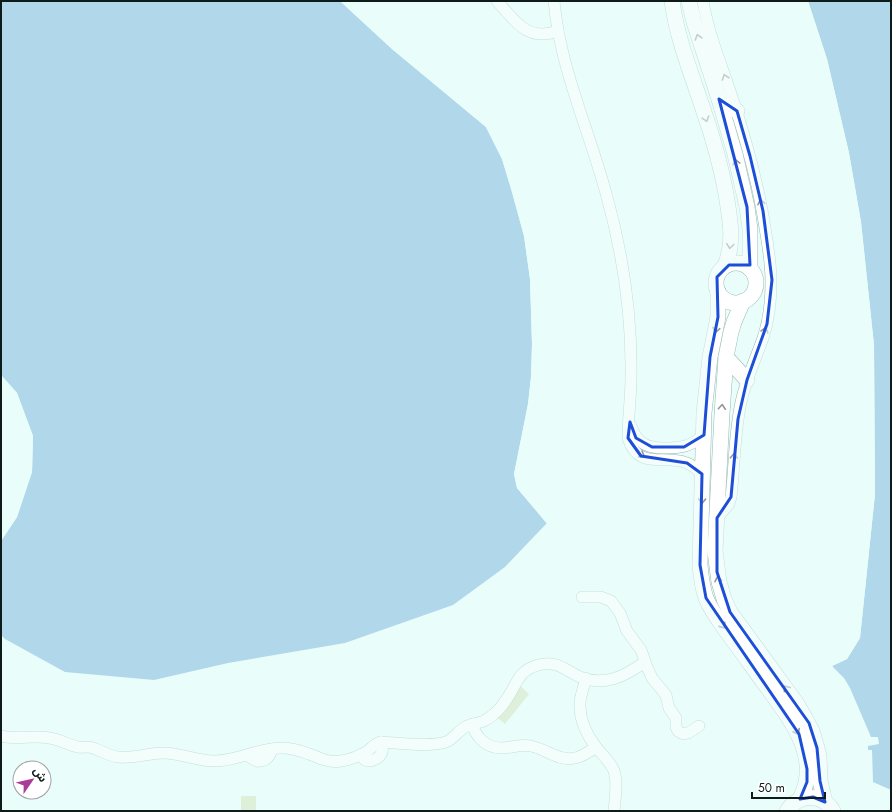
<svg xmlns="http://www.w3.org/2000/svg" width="892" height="812" font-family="Jost,'Noto Sans Arabic',sans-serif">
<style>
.green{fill:#d1ddb4}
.water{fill:#6ea9d7}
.pier{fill:#e9fefa}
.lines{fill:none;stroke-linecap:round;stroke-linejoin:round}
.street-casing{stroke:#97b9b2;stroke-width:12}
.secondary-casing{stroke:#97b9b2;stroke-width:16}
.street{stroke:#fff;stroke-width:11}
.secondary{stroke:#fff;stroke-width:15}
.oneway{stroke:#939897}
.marked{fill:none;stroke:#1d4ed8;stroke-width:3;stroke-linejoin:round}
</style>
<rect width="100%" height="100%" fill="#e9fefa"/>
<g class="green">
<path d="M 518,684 L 529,694 L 505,724 L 495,716 Z"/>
<rect x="241" y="796" width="15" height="15"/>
</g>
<g class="water">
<path d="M 1,1 L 340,1 L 392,49 L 486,127 L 502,159 L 512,192 L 524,236 L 530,279 L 532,344 L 531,377 L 528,404 L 514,474 L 517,488 L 547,523 L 505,567 L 453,605 L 345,643 L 228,663 L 154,680 L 65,672 L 5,639 L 1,635 L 1,541 L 17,517 L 32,472 L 33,436 L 17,393 L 1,375 Z"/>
<path d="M 808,1 L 891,1 L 891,790 L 873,782 L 872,750 L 868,750 L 868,746 L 879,744 L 878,737 L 871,737 L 850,688 L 844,678 L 832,666 L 847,659 L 860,638 L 875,494 L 874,345 L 861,222 L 849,153 L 827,59 Z"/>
</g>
<g class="pier">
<path d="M 340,1 L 343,1 L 394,48 L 487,125 L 504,158 L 514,191 L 526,236 L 532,279 L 534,344 L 533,377 L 530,404 L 516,474 L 518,487 L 548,521 L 549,523 L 548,525 L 517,488 L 514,474 L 528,404 L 531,377 L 532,344 L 530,279 L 524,236 L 512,192 L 502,159 L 486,127 L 392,49 Z"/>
<path d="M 806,1 L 808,1 L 827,59 L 849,153 L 861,222 L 874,345 L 875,494 L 860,638 L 847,659 L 832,666 L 842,679 L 842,680 L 830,666 L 831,664 L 845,657 L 858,638 L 873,494 L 872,345 L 859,222 L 847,153 L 825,60 Z"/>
<path d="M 1,375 L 17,393 L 33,436 L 32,472 L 17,517 L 1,541 L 1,537 L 16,516 L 30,471 L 31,436 L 16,394 L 1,378 Z"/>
</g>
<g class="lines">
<defs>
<g id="street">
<path d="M 497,1 C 515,21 527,42 558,31"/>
<path d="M 554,1 C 560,69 590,132 607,197 C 623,255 632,317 631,377 C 631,397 628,418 628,438 C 638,471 664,454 687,463 C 693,465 698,470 702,474"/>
<path d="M 703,1 C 708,32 720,61 730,91 C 745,136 758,181 765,228 C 768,245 771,264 771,282 C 771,301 769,320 763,338 C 756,358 747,377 742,398 C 734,430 735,464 731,497 L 729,504 L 717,518"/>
<path d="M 631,426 C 637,443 646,448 664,448 C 681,448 690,447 704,435"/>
<path d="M 582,597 L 601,597 L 611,601 L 620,613 L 627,631 L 641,650 L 647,667 L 652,678 L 666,695 L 669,708 L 676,718 L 676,727 L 678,731 L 681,733 L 684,734 L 688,733 L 699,726"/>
<path d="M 586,678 C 584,686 581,694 580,702 C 579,718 586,734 596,747 C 602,755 610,761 614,771 C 618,783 615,799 614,811"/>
<path d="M 472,724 C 476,737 486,748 501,748 C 511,748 520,744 531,746 C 540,748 546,752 554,755 C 571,763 582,757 596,747"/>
<path d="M 1,736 C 17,740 33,735 49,738 C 59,739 68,745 78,747 C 83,748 88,746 93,748 C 102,751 109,756 118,757 C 134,759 148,753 163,753 C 181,753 197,761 214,761 C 238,761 258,748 282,748 C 292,748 301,751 309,754 C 321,758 327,763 341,761 C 349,760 359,756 366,752 C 372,748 375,743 381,742 C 397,743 435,748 448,741 C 455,737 459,730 467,726 C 472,724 479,723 484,721 C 493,716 501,708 506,700 C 517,685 517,671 538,665 C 557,660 565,670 580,677 C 605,687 625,676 645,662"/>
<path d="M 248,755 C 257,765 268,763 272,749"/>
<path d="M 360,755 C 362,756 363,759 365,760 C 371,763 380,758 382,752 C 383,749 382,745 381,742"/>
</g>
<g id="secondary">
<path d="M 672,1 C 677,39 692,75 704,112 C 713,138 721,166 726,194 C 730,220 735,241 725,266"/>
<path d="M 689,1 L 694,22 L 719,99 L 735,154 L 747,207 L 750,229 L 750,269"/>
<path d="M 719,99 L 737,111"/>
<circle cx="736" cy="283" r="20"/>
<path d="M 718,291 L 718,317 L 710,357 L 704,413 L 700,565 C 701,576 702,587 706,598 C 712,613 723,626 732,639 C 745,656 757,674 770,691 C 793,723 821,759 800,799"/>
<path d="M 743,301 L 734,322 L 731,332 L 726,357 L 722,414 L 715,551 L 719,582 L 724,599 L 730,612 L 797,704 L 804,716 L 812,731 L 817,748 L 819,756 L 820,781 L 825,802"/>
<path d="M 726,357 L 747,380"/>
<path d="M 787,811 C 798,794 822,792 833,811"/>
</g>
</defs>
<use href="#street" class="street-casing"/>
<use href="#secondary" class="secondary-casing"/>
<use href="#street" class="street"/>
<use href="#secondary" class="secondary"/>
</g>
<defs><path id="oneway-chevron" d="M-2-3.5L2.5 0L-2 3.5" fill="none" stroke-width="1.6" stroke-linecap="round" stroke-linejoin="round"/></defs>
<g class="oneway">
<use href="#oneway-chevron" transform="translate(698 37) rotate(-107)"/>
<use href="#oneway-chevron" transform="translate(725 77) rotate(-109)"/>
<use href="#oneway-chevron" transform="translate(706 119) rotate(73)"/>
<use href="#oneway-chevron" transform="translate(736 162) rotate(-104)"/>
<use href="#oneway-chevron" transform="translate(761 202) rotate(-101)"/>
<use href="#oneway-chevron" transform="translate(730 246) rotate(97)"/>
<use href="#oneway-chevron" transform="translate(716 330) rotate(101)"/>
<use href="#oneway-chevron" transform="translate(765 330) rotate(-74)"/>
<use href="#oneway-chevron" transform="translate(722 407) rotate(-86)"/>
<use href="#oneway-chevron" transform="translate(642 455) rotate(30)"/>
<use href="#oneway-chevron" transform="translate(734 456) rotate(-87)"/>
<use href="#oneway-chevron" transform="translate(702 501) rotate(92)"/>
<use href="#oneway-chevron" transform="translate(718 579) rotate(-101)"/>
<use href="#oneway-chevron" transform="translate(723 626) rotate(55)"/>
<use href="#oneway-chevron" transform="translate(786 688) rotate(-126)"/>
<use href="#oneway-chevron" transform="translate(797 732) rotate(63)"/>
</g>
<path d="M0 0H892V812H0ZM 719,99 L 737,111 L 750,156 L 763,211 L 772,280 L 767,324 L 747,380 L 738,419 L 731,497 L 717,518 L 717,572 L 730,612 L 809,723 L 817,748 L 820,781 L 825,802 L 813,797 L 800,799 L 807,782 L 807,769 L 799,734 L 706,598 L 700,565 L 702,474 L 687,463 L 641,456 L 628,438 L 630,422 L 636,438 L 652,447 L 684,447 L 704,435 L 710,357 L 718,317 L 717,277 L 729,265 L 750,265 L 747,207 Z" fill="#e9fefa" fill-opacity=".55" fill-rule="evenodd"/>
<path class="marked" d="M 719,99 L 737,111 L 750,156 L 763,211 L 772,280 L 767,324 L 747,380 L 738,419 L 731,497 L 717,518 L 717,572 L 730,612 L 809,723 L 817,748 L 820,781 L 825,802 L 813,797 L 800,799 L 807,782 L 807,769 L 799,734 L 706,598 L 700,565 L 702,474 L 687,463 L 641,456 L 628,438 L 630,422 L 636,438 L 652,447 L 684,447 L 704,435 L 710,357 L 718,317 L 717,277 L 729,265 L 750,265 L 747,207 Z"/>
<rect width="892" height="812" fill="none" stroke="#0e1b18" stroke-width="4"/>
<g transform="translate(32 780) rotate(56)"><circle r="19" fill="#ffffff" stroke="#9fa4a3"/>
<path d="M0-3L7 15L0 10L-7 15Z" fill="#aa3b98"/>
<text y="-6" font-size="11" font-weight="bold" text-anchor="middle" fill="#0e1b18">ش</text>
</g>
<path d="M752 792v6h73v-6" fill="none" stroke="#0e1b18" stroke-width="2"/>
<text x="758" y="792" font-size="12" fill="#0e1b18" stroke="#ffffff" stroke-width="3" paint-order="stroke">50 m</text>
</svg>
